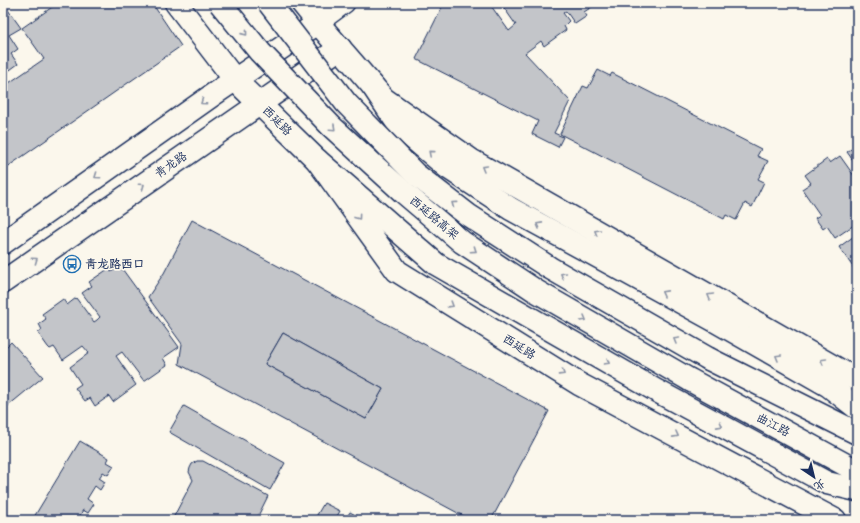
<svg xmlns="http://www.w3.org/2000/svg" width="860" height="523" font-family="Kalam,'LXGW WenKai TC',sans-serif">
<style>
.building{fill:#c3c5c9;stroke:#1b2f5e;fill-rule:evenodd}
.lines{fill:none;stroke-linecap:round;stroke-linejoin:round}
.street-casing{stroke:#1b2f5e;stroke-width:22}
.secondary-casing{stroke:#1b2f5e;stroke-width:25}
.highway-casing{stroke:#1b2f5e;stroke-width:25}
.street{stroke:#fbf7ec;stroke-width:19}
.secondary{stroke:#fbf7ec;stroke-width:22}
.highway{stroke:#fbf7ec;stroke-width:22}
.highway-bridge-casing{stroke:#1b2f5e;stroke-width:25;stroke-linecap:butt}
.highway-bridge{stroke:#fbf7ec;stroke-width:22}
.oneway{stroke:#8b93a5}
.labels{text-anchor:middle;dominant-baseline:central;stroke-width:3.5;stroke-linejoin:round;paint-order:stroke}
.street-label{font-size:12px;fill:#1b2f5e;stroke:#fbf7ec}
.poi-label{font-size:12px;font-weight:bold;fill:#1b2f5e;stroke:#fbf7ec;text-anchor:start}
</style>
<rect width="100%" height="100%" fill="#fbf7ec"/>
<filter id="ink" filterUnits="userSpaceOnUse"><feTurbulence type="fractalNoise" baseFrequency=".025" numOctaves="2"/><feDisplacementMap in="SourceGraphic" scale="8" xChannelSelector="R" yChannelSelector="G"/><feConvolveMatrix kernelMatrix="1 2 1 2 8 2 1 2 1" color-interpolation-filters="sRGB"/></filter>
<g filter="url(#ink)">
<g class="building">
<path d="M 3,3 L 21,28 L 9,35 L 18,49 L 11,54 L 18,64 L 3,75 Z"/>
<path d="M 58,3 L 152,3 L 181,46 L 3,170 L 3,87 L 44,59 L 22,28 Z"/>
<path d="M 444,3 L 489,3 L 509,31 L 516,25 L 502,5 L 499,7 L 496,3 L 598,3 L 584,12 L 587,16 L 575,24 L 566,11 L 563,13 L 569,21 L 564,26 L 566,30 L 544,46 L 541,41 L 525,53 L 570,101 L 554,133 L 563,137 L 558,147 L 532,134 L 538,121 L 416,59 Z"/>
<path d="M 598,70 L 610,76 L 612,73 L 761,149 L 757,156 L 768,161 L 758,179 L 764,182 L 752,207 L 745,203 L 736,220 L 726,215 L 724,219 L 560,134 L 583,86 L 588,88 Z"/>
<path d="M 857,145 L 857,166 L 847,152 Z"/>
<path d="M 840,156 L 857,180 L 857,230 L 854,225 L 835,238 L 827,226 L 823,229 L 815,218 L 820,215 L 802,189 L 811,183 L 805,175 L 827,159 L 830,163 Z"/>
<path d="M 192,220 L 549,411 L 495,513 L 493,516 L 500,520 L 471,520 L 179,364 L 182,344 L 148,297 L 164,273 ZM 283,333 L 383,389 L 366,419 L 265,364 Z"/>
<path d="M 857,234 L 857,273 L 839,247 Z"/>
<path d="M 120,266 L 179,347 L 163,358 L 167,365 L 144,381 L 122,352 L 116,356 L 136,385 L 113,402 L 109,396 L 95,406 L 90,398 L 85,401 L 75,388 L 81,384 L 70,367 L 89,353 L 83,346 L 63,360 L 54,347 L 50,349 L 48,347 L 38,333 L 42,330 L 39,324 L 46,319 L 42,314 L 63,299 L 67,305 L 76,298 L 94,322 L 97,320 L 100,317 L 82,293 L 92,286 L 89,282 L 108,269 L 111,272 Z"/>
<path d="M 283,333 L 383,389 L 366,419 L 265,364 Z"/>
<path d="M 11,342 L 43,377 L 3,410 L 3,350 Z"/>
<path d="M 184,406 L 285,463 L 270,490 L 169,432 Z"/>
<path d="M 80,441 L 109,458 L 107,462 L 114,466 L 108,475 L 103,472 L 99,478 L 105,482 L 100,490 L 95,486 L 87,499 L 94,504 L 88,513 L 83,510 L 80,515 L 86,518 L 85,520 L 39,520 L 34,517 Z"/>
<path d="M 197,461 L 203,461 L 268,496 L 256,520 L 172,520 L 193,480 L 189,472 L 190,468 L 192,464 Z"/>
<path d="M 324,503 L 340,511 L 335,520 L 314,520 Z"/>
<path d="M 350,512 L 359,517 L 358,520 L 345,520 Z"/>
</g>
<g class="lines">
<defs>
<path id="street" d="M 318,23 L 345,3"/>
<g id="secondary">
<path d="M 176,3 L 235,80 L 317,160 L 397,271 L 579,384 L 835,520"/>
<path d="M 302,3 L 318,23 L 384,99 L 471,160 L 857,380"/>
<path d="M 3,243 L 214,94 L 312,27"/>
<path d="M 3,282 L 340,48"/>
</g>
<g id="highway">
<path d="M 372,85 L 400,127 L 447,167 L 511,209 L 712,319 L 829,386 L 857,408"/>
<path d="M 317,160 L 436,264 L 657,391 L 827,483 L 857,490"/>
<path d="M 709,359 L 857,433"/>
<path d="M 690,380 L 857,471"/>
</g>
</defs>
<use href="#street" class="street-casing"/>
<use href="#secondary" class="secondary-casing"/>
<use href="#highway" class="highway-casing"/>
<use href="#street" class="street"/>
<use href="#secondary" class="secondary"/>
<use href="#highway" class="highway"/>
<defs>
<g id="highway-bridge">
<path d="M 220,3 L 260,52 L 331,126 L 402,191 L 462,242 L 536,291 L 690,380"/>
<path d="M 269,3 L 346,103 L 415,174 L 468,215 L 550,268 L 709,359"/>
</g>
</defs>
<use href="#highway-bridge" class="highway-bridge-casing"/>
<use href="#highway-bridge" class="highway-bridge"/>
</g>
<defs><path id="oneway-chevron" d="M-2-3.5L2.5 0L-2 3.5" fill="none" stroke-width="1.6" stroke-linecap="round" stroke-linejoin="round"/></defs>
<g class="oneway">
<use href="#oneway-chevron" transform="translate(245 33) rotate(51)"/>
<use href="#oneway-chevron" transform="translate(203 102) rotate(145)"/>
<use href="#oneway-chevron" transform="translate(333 128) rotate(43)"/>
<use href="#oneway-chevron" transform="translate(431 153) rotate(-139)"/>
<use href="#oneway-chevron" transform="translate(484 168) rotate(-150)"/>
<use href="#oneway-chevron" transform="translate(97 176) rotate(145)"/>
<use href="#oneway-chevron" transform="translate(142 186) rotate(-35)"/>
<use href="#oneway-chevron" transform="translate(454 204) rotate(-143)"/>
<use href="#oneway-chevron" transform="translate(358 217) rotate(54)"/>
<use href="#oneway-chevron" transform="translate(539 225) rotate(-151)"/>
<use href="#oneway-chevron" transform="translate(597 232) rotate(-150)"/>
<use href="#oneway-chevron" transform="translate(474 250) rotate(34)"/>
<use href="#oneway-chevron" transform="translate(35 260) rotate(-35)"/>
<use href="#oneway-chevron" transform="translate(563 275) rotate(-150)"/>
<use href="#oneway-chevron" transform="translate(664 293) rotate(-152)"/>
<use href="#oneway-chevron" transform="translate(710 296) rotate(-150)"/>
<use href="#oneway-chevron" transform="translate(451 305) rotate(32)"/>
<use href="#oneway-chevron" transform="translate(584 319) rotate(30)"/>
<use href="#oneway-chevron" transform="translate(676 340) rotate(-150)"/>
<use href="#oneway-chevron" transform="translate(778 357) rotate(-150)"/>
<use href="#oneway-chevron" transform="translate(823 361) rotate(-150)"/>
<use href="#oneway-chevron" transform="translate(607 362) rotate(30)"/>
<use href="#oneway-chevron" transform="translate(562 373) rotate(32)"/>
<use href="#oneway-chevron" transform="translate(720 425) rotate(29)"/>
<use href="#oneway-chevron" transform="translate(676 435) rotate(28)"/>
</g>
</g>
<defs>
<symbol id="bus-ring" viewBox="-11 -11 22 22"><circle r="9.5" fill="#fbf7ec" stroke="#1f6fb2" stroke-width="1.5"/><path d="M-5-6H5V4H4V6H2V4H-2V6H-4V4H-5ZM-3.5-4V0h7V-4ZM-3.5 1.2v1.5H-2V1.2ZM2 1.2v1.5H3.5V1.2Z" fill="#1f6fb2"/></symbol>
</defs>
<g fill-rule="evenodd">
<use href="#bus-ring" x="62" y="254" width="20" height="20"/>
</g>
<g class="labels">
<g class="street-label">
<text transform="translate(277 121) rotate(45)">西延路</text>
<text transform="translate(171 165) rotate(-35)">青龙路</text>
<text transform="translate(434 218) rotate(40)">西延路高架</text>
<text transform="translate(519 347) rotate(32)">西延路</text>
<text transform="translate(773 425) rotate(28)">曲江路</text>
</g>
<g class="poi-label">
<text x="85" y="264">青龙路西口</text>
</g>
</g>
<rect width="860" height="523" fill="none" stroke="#fbf7ec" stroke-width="16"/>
<rect x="8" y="8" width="844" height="507" fill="none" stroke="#1b2f5e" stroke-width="1.5" filter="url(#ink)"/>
<g transform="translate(814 477) rotate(145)" stroke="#fbf7ec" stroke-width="3" paint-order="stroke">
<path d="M0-3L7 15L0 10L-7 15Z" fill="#1b2f5e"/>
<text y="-6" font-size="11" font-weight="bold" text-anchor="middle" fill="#1b2f5e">北</text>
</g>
</svg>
